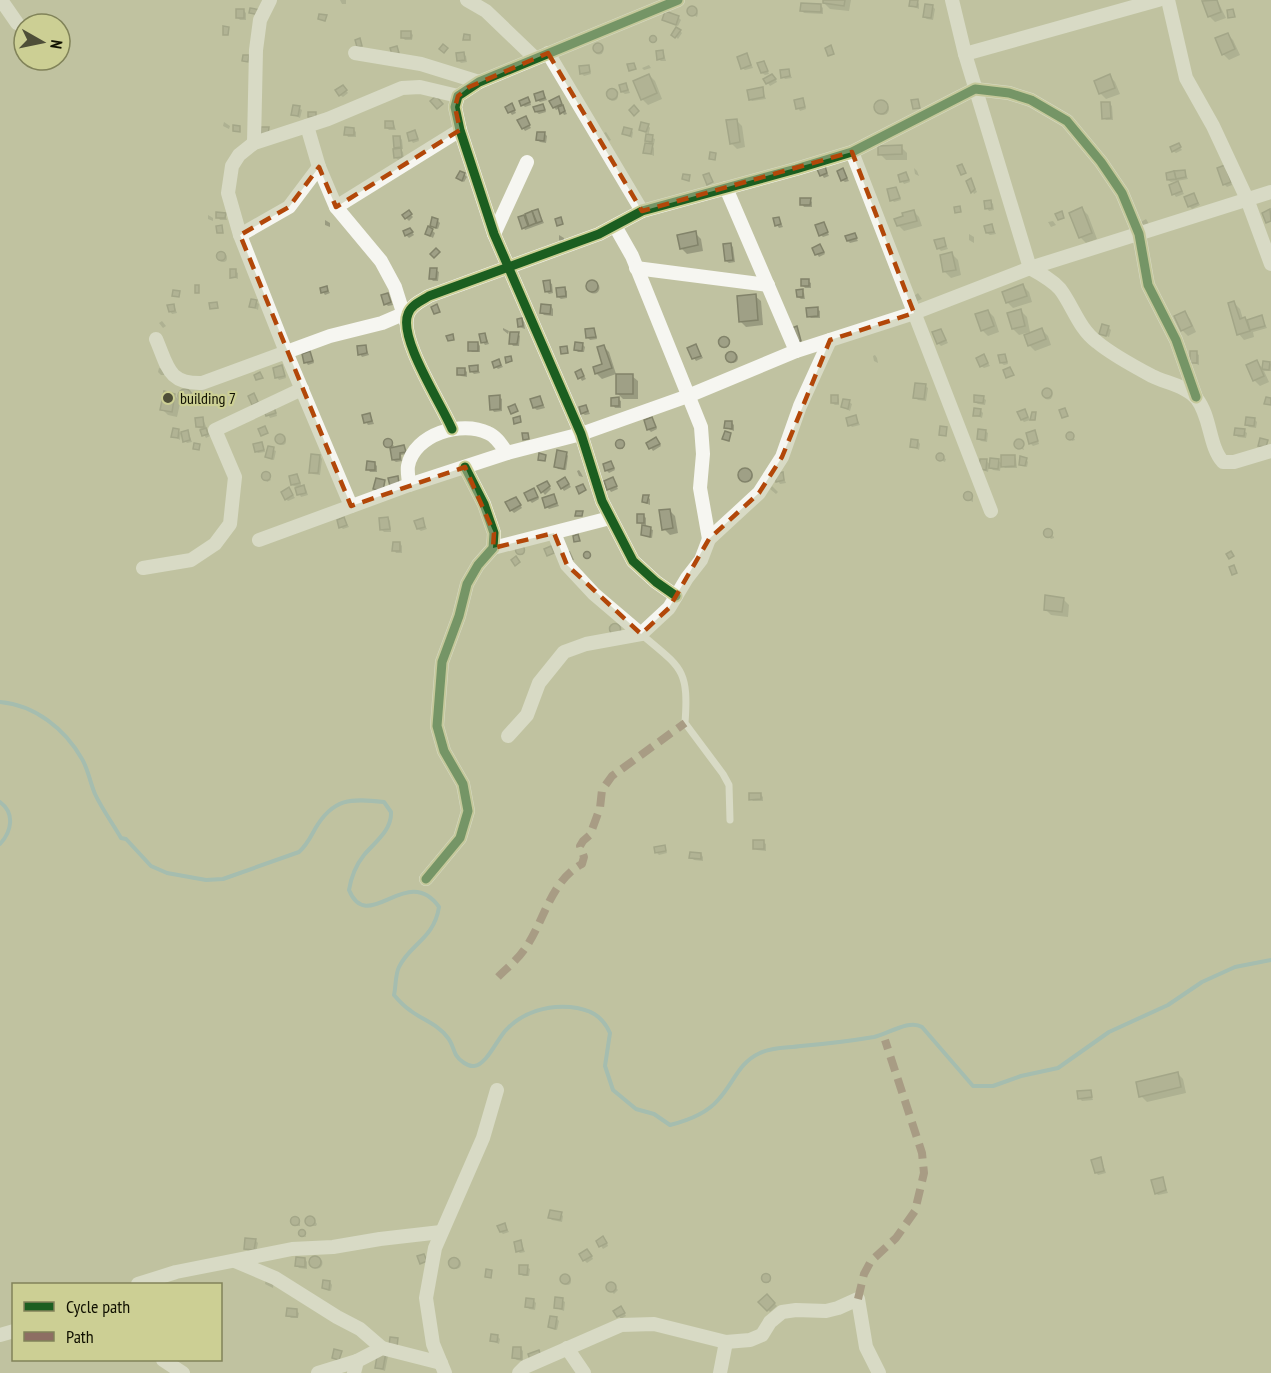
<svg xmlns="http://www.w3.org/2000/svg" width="1271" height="1373" font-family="'PT Sans Narrow',sans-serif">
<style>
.shadow{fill:#0003}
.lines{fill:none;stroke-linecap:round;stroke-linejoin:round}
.stream{stroke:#85b5c2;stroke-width:4}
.building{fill:#9fa086;stroke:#82836a;stroke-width:1.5}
.service{stroke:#f6f6f1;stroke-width:7}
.minor{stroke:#f6f6f1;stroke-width:14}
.quiet{stroke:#8d6e63;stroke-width:8;stroke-dasharray:15 8;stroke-linecap:butt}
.cycleway-casing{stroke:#cccf94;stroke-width:13}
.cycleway{stroke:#1b5e20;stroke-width:9}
.marked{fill:none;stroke:#b24709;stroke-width:4.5;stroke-dasharray:12 8;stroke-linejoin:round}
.poi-dot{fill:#4e4e38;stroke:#cccf94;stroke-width:2}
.labels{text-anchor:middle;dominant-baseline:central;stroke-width:4.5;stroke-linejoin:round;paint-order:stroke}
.poi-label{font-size:16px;fill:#101000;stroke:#cccf94;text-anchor:start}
</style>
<rect width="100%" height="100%" fill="#c0c2a1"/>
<g class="shadow">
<path d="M 340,0 L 346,0 L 346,4 L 342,4 Z"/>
<path d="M 825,0 L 851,0 L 849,11 L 830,9 L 824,3 Z"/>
<path d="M 1208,0 L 1217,0 L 1226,18 L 1215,22 L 1210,17 L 1204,1 Z"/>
<path d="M 917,1 L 919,4 L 919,9 L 911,6 Z"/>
<path d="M 821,6 L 823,8 L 823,14 L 804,13 L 802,11 Z"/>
<path d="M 932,6 L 935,9 L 933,20 L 927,19 L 924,17 Z"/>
<path d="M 692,7 L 698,13 L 697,17 L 688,11 Z"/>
<path d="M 244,11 L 246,13 L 246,20 L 240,20 L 238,18 Z"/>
<path d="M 678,17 L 681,20 L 678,26 L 664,19 Z"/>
<path d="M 680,31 L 682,33 L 678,39 L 676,37 Z"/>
<path d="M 410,32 L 413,35 L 412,40 L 405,40 L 402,37 Z"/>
<path d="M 1227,34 L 1233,40 L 1240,55 L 1229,60 L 1223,54 Z"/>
<circle cx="599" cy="50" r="4.5"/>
<path d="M 663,51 L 666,61 L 661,61 L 658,59 Z"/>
<path d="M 463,54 L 466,56 L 467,62 L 461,63 L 458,60 Z"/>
<path d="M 747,55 L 753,68 L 745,70 L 742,68 Z"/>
<path d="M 764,63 L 769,74 L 765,75 L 762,73 Z"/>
<path d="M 649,65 L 651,68 L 644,70 L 642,68 Z"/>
<path d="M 588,67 L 591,74 L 584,76 L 581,73 Z"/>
<path d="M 788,70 L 792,78 L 785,79 L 783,77 Z"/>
<path d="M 649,75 L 655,81 L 662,99 L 648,105 L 642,99 Z"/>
<path d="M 1110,76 L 1115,82 L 1120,94 L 1106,99 L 1100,93 Z"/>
<path d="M 775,78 L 777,82 L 770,86 L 765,79 Z"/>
<path d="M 626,84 L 630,93 L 625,94 L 622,92 Z"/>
<path d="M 343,87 L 348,93 L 343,97 L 340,95 Z"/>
<path d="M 762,89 L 766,99 L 752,101 L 750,99 Z"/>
<circle cx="613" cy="96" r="5"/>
<path d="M 543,92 L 547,100 L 540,102 L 537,100 Z"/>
<path d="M 559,98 L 567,114 L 564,115 L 560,108 L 556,110 L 554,107 Z"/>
<path d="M 802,100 L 806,109 L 800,111 L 798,108 Z"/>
<path d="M 530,101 L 531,105 L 525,107 L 523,105 Z"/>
<circle cx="883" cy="109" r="6"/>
<path d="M 1109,103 L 1112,106 L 1113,120 L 1106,120 L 1104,118 Z"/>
<path d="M 512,105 L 516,113 L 512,115 L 507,108 Z"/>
<path d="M 543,106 L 546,112 L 539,114 L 536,112 Z"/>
<path d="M 299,108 L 302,110 L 300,118 L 292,114 Z"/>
<path d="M 525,118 L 531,128 L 525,131 L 523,128 Z"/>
<path d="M 736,120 L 742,126 L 745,147 L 737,149 L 731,143 Z"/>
<path d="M 224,122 L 230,126 L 229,129 L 223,126 Z"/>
<path d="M 393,122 L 396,130 L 389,130 L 387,128 Z"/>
<path d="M 648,125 L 650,128 L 648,136 L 655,139 L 654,144 L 650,143 L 654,148 L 654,156 L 645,152 L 651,145 L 647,141 L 648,133 L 640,129 Z"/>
<path d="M 353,129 L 356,132 L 356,137 L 348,137 L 346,134 Z"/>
<path d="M 631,130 L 633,132 L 632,138 L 624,134 Z"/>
<path d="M 415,132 L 419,141 L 413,143 L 411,140 Z"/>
<path d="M 606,132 L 611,140 L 609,141 L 604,133 Z"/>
<path d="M 545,134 L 547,136 L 546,143 L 540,142 L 538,140 Z"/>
<path d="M 400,137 L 402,140 L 403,149 L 400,149 L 403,152 L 404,159 L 398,160 L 396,158 L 398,150 L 395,147 Z"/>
<path d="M 1178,145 L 1182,150 L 1176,153 L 1173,151 Z"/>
<path d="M 901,147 L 907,153 L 907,160 L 886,160 L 880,154 Z"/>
<path d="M 824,168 L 829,176 L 824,178 L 819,170 Z"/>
<path d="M 914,168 L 917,171 L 919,176 L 915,174 Z"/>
<path d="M 843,170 L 849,181 L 845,182 L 842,180 Z"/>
<path d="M 1227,170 L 1232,185 L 1227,187 L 1224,184 Z"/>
<path d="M 1184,171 L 1188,179 L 1171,182 L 1168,180 Z"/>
<path d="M 464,174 L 467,177 L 464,182 L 461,180 Z"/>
<path d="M 906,174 L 910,182 L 904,184 L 902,181 Z"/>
<path d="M 971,180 L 977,192 L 974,194 L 968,181 Z"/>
<path d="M 1178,183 L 1184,194 L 1176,197 L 1174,194 Z"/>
<path d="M 896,188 L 901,200 L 894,202 L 892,200 Z"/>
<path d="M 1194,195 L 1200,205 L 1192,209 L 1189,206 Z"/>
<path d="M 810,200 L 812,202 L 812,207 L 804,207 L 802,204 Z"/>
<path d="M 990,201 L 993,204 L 994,210 L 989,211 L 987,208 Z"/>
<path d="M 1082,209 L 1088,215 L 1097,239 L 1086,243 L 1080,237 Z"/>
<path d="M 538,211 L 544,223 L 525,230 L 519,218 Z"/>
<path d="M 913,211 L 919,217 L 922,226 L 904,231 L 898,225 Z"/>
<path d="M 408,212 L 413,217 L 409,221 L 404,216 Z"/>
<path d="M 225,214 L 227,220 L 220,220 L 218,217 Z"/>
<path d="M 208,215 L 213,218 L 213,221 L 208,219 Z"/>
<path d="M 779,219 L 783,227 L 779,228 L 777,225 Z"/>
<path d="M 1146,219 L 1149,224 L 1144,226 L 1141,222 Z"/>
<path d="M 325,220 L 330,223 L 330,227 L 325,225 Z"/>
<path d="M 437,220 L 440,223 L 438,229 L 432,226 Z"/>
<path d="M 1053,221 L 1056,225 L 1051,227 L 1048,222 Z"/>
<path d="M 823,223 L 829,235 L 823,237 L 821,235 Z"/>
<path d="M 992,226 L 996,234 L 990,235 L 987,233 Z"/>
<path d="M 429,228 L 435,233 L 433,238 L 426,234 Z"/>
<path d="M 412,232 L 414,235 L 409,238 L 406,235 Z"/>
<path d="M 695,233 L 701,239 L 703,251 L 687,254 L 681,248 Z"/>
<path d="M 854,234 L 858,241 L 850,243 L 848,241 Z"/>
<path d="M 969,234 L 974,237 L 974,243 L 969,240 Z"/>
<path d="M 559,235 L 564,238 L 564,242 L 559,240 Z"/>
<path d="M 943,239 L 948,249 L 941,251 L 938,248 Z"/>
<path d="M 731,245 L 733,247 L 735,262 L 729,263 L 726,261 Z"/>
<path d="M 820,246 L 825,254 L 819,257 L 814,249 Z"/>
<circle cx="223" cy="258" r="4"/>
<path d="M 952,254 L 958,260 L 961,275 L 951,278 L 945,272 L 941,256 Z"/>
<path d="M 436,270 L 439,272 L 438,281 L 433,281 L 430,278 Z"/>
<path d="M 235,271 L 238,273 L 238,279 L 232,277 Z"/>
<path d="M 808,281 L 811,283 L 811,288 L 805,288 L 802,285 Z"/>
<path d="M 549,282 L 552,284 L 553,293 L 549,294 L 546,291 Z"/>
<circle cx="594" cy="288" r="5.5"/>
<path d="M 1023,286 L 1029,292 L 1032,302 L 1013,308 L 1007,302 Z"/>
<path d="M 326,287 L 330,293 L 325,295 L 323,292 Z"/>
<path d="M 564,289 L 567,291 L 567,298 L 561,299 L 558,297 Z"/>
<path d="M 802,291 L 804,293 L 805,299 L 801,299 L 798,297 Z"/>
<path d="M 918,293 L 922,299 L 917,301 L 914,296 Z"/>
<path d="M 388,295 L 393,305 L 388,306 L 386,304 Z"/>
<path d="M 755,296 L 761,301 L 763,325 L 746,327 L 740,321 Z"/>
<path d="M 256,302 L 259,304 L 258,310 L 251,306 Z"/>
<path d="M 1234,303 L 1240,309 L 1243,319 L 1248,322 L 1261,317 L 1267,328 L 1253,332 L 1254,337 L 1244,340 L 1239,334 Z"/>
<path d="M 174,305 L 177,313 L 172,314 L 170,311 Z"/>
<path d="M 551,306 L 553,309 L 553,316 L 544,315 L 541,312 Z"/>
<path d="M 817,309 L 820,311 L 820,318 L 811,318 L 809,316 Z"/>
<path d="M 988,311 L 994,317 L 999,332 L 988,336 L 982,330 Z"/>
<path d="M 1021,311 L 1027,317 L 1030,332 L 1019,335 L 1013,329 Z"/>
<path d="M 1184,313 L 1190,319 L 1196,332 L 1188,336 L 1182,330 Z"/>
<path d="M 522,319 L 524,322 L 525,329 L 519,327 Z"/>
<path d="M 162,321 L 166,326 L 163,328 L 159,323 Z"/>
<path d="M 1108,327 L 1111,330 L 1109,337 L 1101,333 Z"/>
<path d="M 503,328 L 509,331 L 508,334 L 503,330 Z"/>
<path d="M 594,329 L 597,339 L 590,340 L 588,338 Z"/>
<path d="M 941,330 L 948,343 L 941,346 L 938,343 Z"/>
<path d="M 1042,330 L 1048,336 L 1051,345 L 1035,351 L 1029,345 Z"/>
<path d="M 485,334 L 489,344 L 485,345 L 483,342 Z"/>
<path d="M 518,334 L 520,336 L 519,346 L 513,346 L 511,343 Z"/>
<circle cx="725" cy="343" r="4.5"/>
<path d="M 478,343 L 480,346 L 480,352 L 472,352 L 470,350 Z"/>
<path d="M 582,344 L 585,347 L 584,352 L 578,352 L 576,350 Z"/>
<path d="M 365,346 L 369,355 L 362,357 L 360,354 Z"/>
<path d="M 603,346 L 609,352 L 616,374 L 602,379 L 596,373 L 604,365 Z"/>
<path d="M 696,346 L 703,358 L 696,361 L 694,358 Z"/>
<path d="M 310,353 L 314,363 L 308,365 L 306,362 Z"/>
<path d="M 1196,353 L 1199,355 L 1199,365 L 1191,362 Z"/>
<circle cx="733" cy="358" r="5"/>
<path d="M 875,355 L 877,358 L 878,363 L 874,361 L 873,356 Z"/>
<path d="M 1005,355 L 1008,364 L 1004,365 L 1001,363 Z"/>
<path d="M 984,356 L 990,366 L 984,368 L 981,366 Z"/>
<path d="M 499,361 L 503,367 L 498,369 L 496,367 Z"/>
<path d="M 1256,362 L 1264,369 L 1270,363 L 1271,364 L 1271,371 L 1264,371 L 1269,382 L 1260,386 L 1254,380 L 1248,366 Z"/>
<path d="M 477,366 L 480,373 L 474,374 L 471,371 Z"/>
<path d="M 282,367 L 286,378 L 279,380 L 277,377 Z"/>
<path d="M 159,368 L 164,369 L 166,375 L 161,375 L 158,372 Z"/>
<path d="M 465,370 L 467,372 L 467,377 L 461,376 L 459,374 Z"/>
<path d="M 581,371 L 586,379 L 582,381 L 577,372 Z"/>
<path d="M 632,376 L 638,381 L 638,399 L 623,399 L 617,393 Z"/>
<path d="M 925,386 L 928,388 L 926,401 L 918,400 L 915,397 Z"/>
<circle cx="1048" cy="395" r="4.5"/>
<path d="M 183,391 L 187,391 L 193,397 L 193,401 L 189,404 L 185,404 L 181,399 L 177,417 L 168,415 L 162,409 L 174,395 L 180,401 L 180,394 Z"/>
<path d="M 499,397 L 502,399 L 502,411 L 494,412 L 492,409 Z"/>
<path d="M 540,397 L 545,408 L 537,410 L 534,408 Z"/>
<path d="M 837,397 L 839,399 L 839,405 L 835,405 L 832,403 Z"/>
<path d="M 983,398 L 986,400 L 985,405 L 978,404 L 975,402 Z"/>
<path d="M 618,399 L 621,401 L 621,408 L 615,408 L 613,405 Z"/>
<path d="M 849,402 L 852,404 L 850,411 L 843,407 Z"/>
<path d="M 586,406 L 590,414 L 585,415 L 582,413 Z"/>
<path d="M 265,409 L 275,409 L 277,416 L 270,418 Z"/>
<path d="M 980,410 L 983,413 L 982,418 L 975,415 Z"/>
<path d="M 1025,411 L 1030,420 L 1024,422 L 1022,420 Z"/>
<path d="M 370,414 L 374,424 L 368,425 L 366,422 Z"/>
<path d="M 856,417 L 860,425 L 852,427 L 850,425 Z"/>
<path d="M 203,419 L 210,436 L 206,438 L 201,429 L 197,427 Z"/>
<path d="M 652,419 L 657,429 L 651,432 L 648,429 Z"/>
<path d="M 1254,419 L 1257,422 L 1256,428 L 1249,427 L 1247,425 Z"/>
<path d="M 731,422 L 734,425 L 734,431 L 726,428 Z"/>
<path d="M 178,431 L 181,433 L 180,440 L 173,436 Z"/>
<path d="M 985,431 L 988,433 L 987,442 L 981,441 L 979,439 Z"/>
<path d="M 1244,431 L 1247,433 L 1246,438 L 1238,437 L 1236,435 Z"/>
<path d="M 188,432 L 192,442 L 187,443 L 185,441 Z"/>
<path d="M 1035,432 L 1039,444 L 1033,446 L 1030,443 Z"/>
<path d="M 1069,435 L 1072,435 L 1075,440 L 1072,441 Z"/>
<circle cx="282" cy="441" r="4"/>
<path d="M 656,439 L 661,446 L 653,451 L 648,443 Z"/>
<path d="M 388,440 L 394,446 L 392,449 L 386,443 Z"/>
<path d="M 1020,440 L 1021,442 L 1024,450 L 1016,446 L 1016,441 Z"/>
<path d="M 918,441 L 920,444 L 919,450 L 912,446 Z"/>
<path d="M 622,442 L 623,449 L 621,449 L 618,443 Z"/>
<path d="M 262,443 L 265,452 L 258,453 L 256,451 Z"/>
<path d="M 404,447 L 407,454 L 401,455 L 402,461 L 396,462 L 393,460 Z"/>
<path d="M 269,448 L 276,451 L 274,460 L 267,457 Z"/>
<path d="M 566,453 L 568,456 L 566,470 L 558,469 L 556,466 Z"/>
<path d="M 320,456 L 322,459 L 320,475 L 313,474 L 311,472 Z"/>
<path d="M 939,456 L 946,459 L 945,462 L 939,459 Z"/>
<path d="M 1014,456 L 1016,459 L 1017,468 L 1005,468 L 1001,464 L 1000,471 L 993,470 L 989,466 L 988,472 L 980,469 L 986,461 L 991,465 L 998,460 L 1003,465 Z"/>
<path d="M 1026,459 L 1028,462 L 1027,467 L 1020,464 Z"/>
<path d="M 374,463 L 377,466 L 377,472 L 370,472 L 368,469 Z"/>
<path d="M 611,463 L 615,470 L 609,473 L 606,470 Z"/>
<circle cx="747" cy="476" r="6"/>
<path d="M 579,470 L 581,473 L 583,477 L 579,476 L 577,471 Z"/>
<path d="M 267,474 L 271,480 L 267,482 L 264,476 Z"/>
<path d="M 782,474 L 786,483 L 780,484 L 778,481 Z"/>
<path d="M 297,476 L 302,487 L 306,489 L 308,495 L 301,497 L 296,487 L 292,485 Z"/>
<path d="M 613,479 L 618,489 L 611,492 L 609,489 Z"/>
<path d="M 567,481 L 571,487 L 564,491 L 562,488 Z"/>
<path d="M 549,485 L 551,489 L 545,495 L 539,487 Z"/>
<path d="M 772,486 L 778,492 L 776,494 L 770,489 Z"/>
<path d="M 289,489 L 295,498 L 288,501 L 286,499 Z"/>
<path d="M 534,490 L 539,499 L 532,503 L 529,500 Z"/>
<path d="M 967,494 L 973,498 L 973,502 L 965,498 Z"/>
<path d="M 553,495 L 559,506 L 549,509 L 547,507 Z"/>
<path d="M 648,497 L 650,499 L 650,505 L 643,502 Z"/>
<path d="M 518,501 L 522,508 L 514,513 L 511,510 Z"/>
<path d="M 669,510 L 675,516 L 678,533 L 670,535 L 664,529 Z"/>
<path d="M 643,515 L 646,518 L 646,527 L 653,530 L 652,538 L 642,535 L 644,525 L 639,523 Z"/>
<path d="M 388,518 L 390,521 L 391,532 L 384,532 L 382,530 Z"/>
<path d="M 344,519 L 349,527 L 343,529 L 341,527 Z"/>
<path d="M 422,520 L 427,529 L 421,531 L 418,529 Z"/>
<path d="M 1048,530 L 1054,537 L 1054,538 L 1051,539 L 1048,536 L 1046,532 Z"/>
<path d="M 400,543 L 402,546 L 402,553 L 396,553 L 394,550 Z"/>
<circle cx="521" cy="551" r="4"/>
<path d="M 570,551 L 574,560 L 569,561 L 565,552 Z"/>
<path d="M 1063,599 L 1069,605 L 1068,617 L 1051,615 L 1045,609 Z"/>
<path d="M 615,625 L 621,629 L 623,635 L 613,634 L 611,630 Z"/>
<path d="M 760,794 L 763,797 L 763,801 L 753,801 L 751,799 Z"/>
<path d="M 763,842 L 766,844 L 766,851 L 757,850 L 755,848 Z"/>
<path d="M 664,847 L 667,853 L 659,855 L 657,853 Z"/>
<path d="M 701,854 L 703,857 L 703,861 L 694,860 L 691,857 Z"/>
<path d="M 1177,1073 L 1183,1079 L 1186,1093 L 1147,1102 L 1141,1096 Z"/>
<path d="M 1090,1092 L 1093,1100 L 1082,1101 L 1079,1098 Z"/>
<path d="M 1101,1159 L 1106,1173 L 1098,1175 L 1096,1172 Z"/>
<path d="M 1162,1179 L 1168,1193 L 1158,1195 L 1156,1193 Z"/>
<path d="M 561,1214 L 563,1216 L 562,1222 L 552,1220 L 550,1218 Z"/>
<path d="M 297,1219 L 300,1222 L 300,1226 L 296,1226 L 293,1224 L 293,1220 Z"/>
<path d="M 309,1219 L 313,1219 L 317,1224 L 316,1226 L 311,1226 L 308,1224 Z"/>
<path d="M 505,1225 L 509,1232 L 503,1234 L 501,1232 Z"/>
<path d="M 303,1231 L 305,1234 L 306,1237 L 302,1236 L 300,1233 Z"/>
<path d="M 255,1240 L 258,1243 L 256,1252 L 248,1251 L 245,1248 Z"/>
<path d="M 598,1241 L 606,1241 L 608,1246 L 603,1249 Z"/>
<path d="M 521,1242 L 525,1252 L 520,1253 L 517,1251 Z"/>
<path d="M 590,1253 L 593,1259 L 587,1263 L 584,1260 Z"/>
<circle cx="317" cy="1263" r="5.5"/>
<path d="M 305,1259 L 307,1262 L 307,1269 L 299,1268 L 297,1265 Z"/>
<circle cx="456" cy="1264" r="5"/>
<path d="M 527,1267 L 530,1269 L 529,1276 L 523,1276 L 521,1274 Z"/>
<path d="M 767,1275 L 771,1281 L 768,1283 L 763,1277 Z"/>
<circle cx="567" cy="1281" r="4"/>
<path d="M 266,1278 L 274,1281 L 273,1288 L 265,1284 Z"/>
<path d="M 330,1282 L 332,1285 L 331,1291 L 324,1288 Z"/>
<path d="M 612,1284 L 618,1290 L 614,1294 L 607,1287 Z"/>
<path d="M 767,1296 L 777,1306 L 770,1312 L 760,1302 Z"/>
<path d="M 562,1300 L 565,1302 L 564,1311 L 556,1308 Z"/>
<path d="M 534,1301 L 536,1303 L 535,1310 L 529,1309 L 527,1306 Z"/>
<path d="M 296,1311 L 299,1313 L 298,1318 L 291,1318 L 288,1315 Z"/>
<path d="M 615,1311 L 623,1311 L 626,1316 L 621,1319 Z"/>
<path d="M 556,1318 L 559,1321 L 557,1330 L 550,1327 Z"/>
<path d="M 497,1336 L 500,1339 L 499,1344 L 492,1341 Z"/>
<path d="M 521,1349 L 523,1351 L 523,1361 L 517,1360 L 514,1358 Z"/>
<path d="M 379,1352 L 388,1356 L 385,1371 L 377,1368 Z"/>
</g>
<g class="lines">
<g class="stream">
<path d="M 0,702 C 35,705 65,729 82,759 C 88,769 90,782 95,794 C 102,809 113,824 121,838 L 126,839 L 151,866 L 167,873 L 206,880 L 223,879 L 299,852 C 307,845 310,838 315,829 C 333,798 351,798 384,802 L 391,812 C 392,830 375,842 364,855 C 356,865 351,878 349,890 C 368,936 407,862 439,907 C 434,939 410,944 399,967 C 395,975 396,987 394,995 C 399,1001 405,1007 411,1011 C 423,1020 439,1025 448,1038 C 452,1043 453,1049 456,1055 C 459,1060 468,1067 474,1066 C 487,1065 498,1037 507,1029 C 523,1012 548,1005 570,1007 C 589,1009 602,1015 610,1033 L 605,1066 L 613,1090 L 636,1109 L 654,1114 L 670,1125 C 686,1121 707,1113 718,1100 C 734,1083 738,1063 760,1053 C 772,1047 788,1048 801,1046 C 825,1044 850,1041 874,1037 C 888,1034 909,1019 922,1027 L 973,1086 L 993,1086 L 1021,1076 L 1058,1068 L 1109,1032 L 1168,1005 L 1202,982 L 1235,967 L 1271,960"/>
<path d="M 0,802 C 15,813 12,831 0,844"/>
</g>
</g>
<g class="building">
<path d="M 823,0 L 845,0 L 844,6 L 823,3 Z"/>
<path d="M 910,0 L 918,0 L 917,7 L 909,6 Z"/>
<path d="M 1217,0 L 1221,12 L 1208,17 L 1202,1 Z"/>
<path d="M 801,3 L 821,4 L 821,12 L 800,11 Z"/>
<path d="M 925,4 L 933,5 L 931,18 L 923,17 Z"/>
<circle cx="692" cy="11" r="5"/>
<path d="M 250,8 L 261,10 L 260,15 L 249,13 Z"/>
<rect x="236" y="9" width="8" height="9"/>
<path d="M 1233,9 L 1235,17 L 1228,18 L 1227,10 Z"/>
<path d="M 665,11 L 679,16 L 676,25 L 662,20 Z"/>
<path d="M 319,14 L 327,15 L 325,21 L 318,19 Z"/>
<path d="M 223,26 L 229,27 L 228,35 L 223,35 Z"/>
<path d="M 676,27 L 681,30 L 675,38 L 671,35 Z"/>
<rect x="401" y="31" width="10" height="7"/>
<path d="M 1228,33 L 1235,49 L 1222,55 L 1215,38 Z"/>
<path d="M 464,34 L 470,35 L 470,40 L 463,40 Z"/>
<circle cx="653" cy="39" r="3.5"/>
<path d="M 360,38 L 362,46 L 357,47 L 355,40 Z"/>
<circle cx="598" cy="48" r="5"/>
<path d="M 443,44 L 448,48 L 444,53 L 439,49 Z"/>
<path d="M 831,45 L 834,54 L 828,56 L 825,48 Z"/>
<path d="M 397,46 L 399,53 L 392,55 L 390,48 Z"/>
<path d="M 663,50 L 664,58 L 657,60 L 656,51 Z"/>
<path d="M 464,52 L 465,60 L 457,61 L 456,53 Z"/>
<path d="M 747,53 L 751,65 L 741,69 L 737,57 Z"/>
<path d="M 243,55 L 249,55 L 248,62 L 242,61 Z"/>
<path d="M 764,61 L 768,71 L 761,73 L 757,63 Z"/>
<path d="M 634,63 L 636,69 L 629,71 L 627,64 Z"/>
<path d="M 589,65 L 590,72 L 580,74 L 579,66 Z"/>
<path d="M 789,69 L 790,76 L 781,78 L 780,70 Z"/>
<path d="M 649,74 L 657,93 L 641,100 L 633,81 Z"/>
<path d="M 772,74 L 776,79 L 766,84 L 763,79 Z"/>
<path d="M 1110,74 L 1115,88 L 1099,94 L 1094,81 Z"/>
<path d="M 626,83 L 628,90 L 621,92 L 619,85 Z"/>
<path d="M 343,85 L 347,90 L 339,96 L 335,90 Z"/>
<path d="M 763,87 L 764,97 L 749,100 L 747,90 Z"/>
<circle cx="612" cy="94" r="5.5"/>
<path d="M 543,91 L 545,98 L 536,101 L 534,94 Z"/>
<path d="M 436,96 L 443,104 L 437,109 L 430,101 Z"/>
<path d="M 559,96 L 562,104 L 553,108 L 549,101 Z"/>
<path d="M 528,97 L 530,102 L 521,106 L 519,101 Z"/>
<path d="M 803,98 L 805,107 L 796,109 L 794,100 Z"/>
<path d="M 918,99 L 920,108 L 913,109 L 911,100 Z"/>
<circle cx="881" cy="107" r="7"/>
<path d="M 1101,102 L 1110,102 L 1111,118 L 1102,119 Z"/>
<path d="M 512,103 L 515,110 L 508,113 L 505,107 Z"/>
<path d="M 543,104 L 545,110 L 535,112 L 533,107 Z"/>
<path d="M 293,105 L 300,106 L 298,116 L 291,115 Z"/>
<path d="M 563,105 L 565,111 L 560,114 L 558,107 Z"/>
<path d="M 634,105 L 639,111 L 634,116 L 629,110 Z"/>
<rect x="308" y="112" width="8" height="5"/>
<path d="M 526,116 L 530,125 L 522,129 L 517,120 Z"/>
<path d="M 737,119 L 740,142 L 730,144 L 726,120 Z"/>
<path d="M 385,121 L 393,121 L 394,128 L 385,128 Z"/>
<path d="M 641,122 L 649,124 L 646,132 L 639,130 Z"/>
<path d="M 233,125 L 240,126 L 240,132 L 233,131 Z"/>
<path d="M 261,127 L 269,127 L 268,135 L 261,135 Z"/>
<path d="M 345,127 L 354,128 L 354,135 L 344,135 Z"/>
<path d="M 624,127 L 632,129 L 630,136 L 622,134 Z"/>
<path d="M 415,130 L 418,139 L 409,141 L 407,133 Z"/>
<path d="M 537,132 L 545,132 L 544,141 L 536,140 Z"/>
<path d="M 646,134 L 653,135 L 652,142 L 645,141 Z"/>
<path d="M 393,136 L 400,136 L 401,147 L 394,148 Z"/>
<path d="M 645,143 L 653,144 L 651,154 L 643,153 Z"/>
<path d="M 1179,143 L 1181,147 L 1172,152 L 1170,147 Z"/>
<path d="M 902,145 L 902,154 L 878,155 L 878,146 Z"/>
<path d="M 401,148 L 402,157 L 394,158 L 393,149 Z"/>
<path d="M 710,152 L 716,153 L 715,160 L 709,159 Z"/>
<path d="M 962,164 L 966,173 L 961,175 L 957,166 Z"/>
<path d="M 1225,165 L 1231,182 L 1223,185 L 1217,168 Z"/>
<path d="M 825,166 L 827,173 L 820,176 L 817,169 Z"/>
<path d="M 843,168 L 847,178 L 841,181 L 837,171 Z"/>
<path d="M 1185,170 L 1186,177 L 1176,179 L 1174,171 Z"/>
<path d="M 460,171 L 465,173 L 462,181 L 456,178 Z"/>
<path d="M 1174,171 L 1176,179 L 1167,180 L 1166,173 Z"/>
<path d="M 906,172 L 909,180 L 900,182 L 898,175 Z"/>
<path d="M 709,173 L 713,182 L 707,185 L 703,175 Z"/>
<path d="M 683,174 L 690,175 L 689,181 L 682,179 Z"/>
<path d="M 971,178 L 975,189 L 971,193 L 966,181 Z"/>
<path d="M 1178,181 L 1182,191 L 1172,195 L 1169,185 Z"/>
<path d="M 896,187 L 900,198 L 890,201 L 887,189 Z"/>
<path d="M 1194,193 L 1198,203 L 1188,207 L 1184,197 Z"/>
<path d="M 800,198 L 811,198 L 810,205 L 800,205 Z"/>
<path d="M 991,200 L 992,208 L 985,209 L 984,201 Z"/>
<path d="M 960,206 L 961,212 L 955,213 L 954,207 Z"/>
<path d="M 1082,207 L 1092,233 L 1079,238 L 1069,213 Z"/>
<path d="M 538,209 L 542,221 L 537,223 L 532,211 Z"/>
<path d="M 1270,209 L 1271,221 L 1266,223 L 1262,213 Z"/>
<path d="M 409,210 L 412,214 L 405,219 L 402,215 Z"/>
<path d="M 914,210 L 917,221 L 897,226 L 894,219 L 903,216 L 902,213 Z"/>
<path d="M 532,211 L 536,223 L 529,226 L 525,214 Z"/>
<path d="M 1062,211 L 1064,218 L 1058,220 L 1055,214 Z"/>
<path d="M 216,212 L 226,213 L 225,218 L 216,218 Z"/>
<path d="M 524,215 L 528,226 L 522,229 L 518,217 Z"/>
<path d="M 432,217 L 438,219 L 436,228 L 430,226 Z"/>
<path d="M 561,217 L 563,224 L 557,226 L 555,219 Z"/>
<path d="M 779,217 L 781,224 L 775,226 L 773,218 Z"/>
<path d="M 824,222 L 828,232 L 819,236 L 815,225 Z"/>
<path d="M 992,224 L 994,232 L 986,233 L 984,226 Z"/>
<path d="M 222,225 L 223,233 L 217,233 L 216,226 Z"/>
<path d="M 428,226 L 433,229 L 430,236 L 425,234 Z"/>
<path d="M 410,228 L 413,232 L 405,236 L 403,231 Z"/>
<path d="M 696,231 L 698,245 L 680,249 L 677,235 Z"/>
<path d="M 855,233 L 857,238 L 847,241 L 845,236 Z"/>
<path d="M 944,238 L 946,246 L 937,249 L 934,240 Z"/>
<path d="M 731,243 L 733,260 L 725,261 L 723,244 Z"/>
<path d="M 820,244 L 824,252 L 815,255 L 812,248 Z"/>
<path d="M 436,248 L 440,252 L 434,258 L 430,254 Z"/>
<circle cx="221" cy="256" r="4.5"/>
<path d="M 952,252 L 956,270 L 943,272 L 940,255 Z"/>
<path d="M 430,268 L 437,268 L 436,279 L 429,279 Z"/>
<path d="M 230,269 L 236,269 L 236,277 L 230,278 Z"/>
<rect x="801" y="279" width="8" height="7"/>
<circle cx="592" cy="286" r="6"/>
<path d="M 550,280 L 551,291 L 545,292 L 543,281 Z"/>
<path d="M 1023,284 L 1027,296 L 1006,303 L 1002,292 Z"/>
<rect x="195" y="285" width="4" height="8"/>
<path d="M 327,286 L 328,291 L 321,293 L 320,288 Z"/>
<path d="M 565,287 L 566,296 L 557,297 L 556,288 Z"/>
<path d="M 803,289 L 803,297 L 797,297 L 796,290 Z"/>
<path d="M 173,290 L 180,291 L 179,297 L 172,296 Z"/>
<path d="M 388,293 L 391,302 L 384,305 L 381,295 Z"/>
<path d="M 756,294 L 758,320 L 739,322 L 737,296 Z"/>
<path d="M 251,299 L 257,300 L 255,308 L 249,307 Z"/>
<path d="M 1234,301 L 1240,319 L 1245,317 L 1250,331 L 1237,335 L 1228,303 Z"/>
<path d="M 217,302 L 218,308 L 210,309 L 209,303 Z"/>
<path d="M 174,304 L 175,311 L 169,312 L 167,305 Z"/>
<path d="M 437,304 L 440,312 L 434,314 L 431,307 Z"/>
<path d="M 541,304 L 551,305 L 550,314 L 540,313 Z"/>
<path d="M 818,307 L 818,316 L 807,317 L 806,308 Z"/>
<path d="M 1021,309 L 1025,326 L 1012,329 L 1007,313 Z"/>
<path d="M 988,310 L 994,326 L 981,331 L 975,314 Z"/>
<path d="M 1185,311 L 1192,326 L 1181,331 L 1174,316 Z"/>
<path d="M 1262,315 L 1265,326 L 1250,330 L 1247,320 Z"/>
<path d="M 522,318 L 523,326 L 518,327 L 517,319 Z"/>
<path d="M 1102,324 L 1109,326 L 1106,336 L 1099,334 Z"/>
<path d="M 797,326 L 801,341 L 796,342 L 792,328 Z"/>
<path d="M 594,328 L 596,337 L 586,338 L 585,329 Z"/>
<path d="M 1042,328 L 1046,339 L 1028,346 L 1024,335 Z"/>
<path d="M 941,329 L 946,340 L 937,344 L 932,332 Z"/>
<path d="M 510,332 L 519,332 L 517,344 L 509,344 Z"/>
<path d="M 485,333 L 487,342 L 481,343 L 479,334 Z"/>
<path d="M 453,334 L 454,340 L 448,341 L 446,336 Z"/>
<circle cx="724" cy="342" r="5.5"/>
<rect x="468" y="342" width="10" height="9"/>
<path d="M 575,342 L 583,343 L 582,351 L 574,350 Z"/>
<path d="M 696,344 L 701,356 L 692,359 L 687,348 Z"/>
<path d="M 366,345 L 367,353 L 358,355 L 357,346 Z"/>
<path d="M 604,345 L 612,368 L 595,374 L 593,367 L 602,364 L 597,347 Z"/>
<path d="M 567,346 L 568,353 L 561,354 L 560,347 Z"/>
<path d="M 310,351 L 313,361 L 304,363 L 302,354 Z"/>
<rect x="1190" y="351" width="7" height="12"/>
<circle cx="731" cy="357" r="5.5"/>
<path d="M 984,354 L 988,363 L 980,367 L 976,358 Z"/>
<path d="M 1005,354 L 1007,362 L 1000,363 L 998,355 Z"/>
<path d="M 511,356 L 512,361 L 506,363 L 505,357 Z"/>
<path d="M 499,359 L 501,365 L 494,368 L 492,362 Z"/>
<path d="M 1257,360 L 1264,376 L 1253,381 L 1246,365 Z"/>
<path d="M 1263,361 L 1270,362 L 1269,370 L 1262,369 Z"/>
<path d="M 282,365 L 285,376 L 275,378 L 273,368 Z"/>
<path d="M 478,365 L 478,371 L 470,372 L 469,366 Z"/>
<path d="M 1010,367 L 1014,375 L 1006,378 L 1003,370 Z"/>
<rect x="457" y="368" width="8" height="7"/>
<path d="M 581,369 L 584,376 L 578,379 L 575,372 Z"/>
<path d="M 260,372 L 263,378 L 256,380 L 254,375 Z"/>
<rect x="616" y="374" width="17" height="20"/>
<path d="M 915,383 L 926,384 L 924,399 L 913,398 Z"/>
<circle cx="1047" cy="393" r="5"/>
<circle cx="185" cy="396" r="7"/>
<path d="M 164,391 L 175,394 L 172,412 L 160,410 Z"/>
<path d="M 254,393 L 258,402 L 252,405 L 248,396 Z"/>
<path d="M 500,395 L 500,409 L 490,410 L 489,396 Z"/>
<rect x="831" y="395" width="7" height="8"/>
<path d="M 974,395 L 984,396 L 983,403 L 974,402 Z"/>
<path d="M 540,396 L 543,405 L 533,408 L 530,399 Z"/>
<path d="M 619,397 L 619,406 L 611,406 L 611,398 Z"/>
<path d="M 1266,397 L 1271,398 L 1271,405 L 1264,404 Z"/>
<path d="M 843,399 L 850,400 L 848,409 L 841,407 Z"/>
<path d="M 515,404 L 518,411 L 511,414 L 508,407 Z"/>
<path d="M 273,405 L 276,413 L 266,416 L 263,408 Z"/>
<path d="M 586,405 L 588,411 L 581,414 L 579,407 Z"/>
<path d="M 974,408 L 981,409 L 980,416 L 973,416 Z"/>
<path d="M 1065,408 L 1068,416 L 1062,418 L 1059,410 Z"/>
<path d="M 1025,409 L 1028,417 L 1021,420 L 1017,412 Z"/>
<path d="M 1032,412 L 1036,412 L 1035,420 L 1030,420 Z"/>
<path d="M 370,413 L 372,421 L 364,423 L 362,415 Z"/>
<path d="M 856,415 L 858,423 L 848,426 L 846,418 Z"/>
<path d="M 520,416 L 521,422 L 514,424 L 513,418 Z"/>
<path d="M 203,417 L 204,427 L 196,427 L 195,418 Z"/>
<path d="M 652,417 L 656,427 L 647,430 L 644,420 Z"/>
<path d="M 1246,417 L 1255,418 L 1254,426 L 1245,425 Z"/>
<path d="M 725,421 L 732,421 L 732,429 L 724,428 Z"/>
<path d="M 265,426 L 268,433 L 261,436 L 258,429 Z"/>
<path d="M 940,426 L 947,427 L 946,436 L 939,435 Z"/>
<path d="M 173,428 L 179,429 L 178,438 L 171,437 Z"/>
<path d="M 206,428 L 208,434 L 202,436 L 200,430 Z"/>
<path d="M 1235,428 L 1245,429 L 1244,436 L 1234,435 Z"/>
<path d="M 978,429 L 986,430 L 985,440 L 977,439 Z"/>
<path d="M 188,430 L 190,440 L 183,442 L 181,432 Z"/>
<path d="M 1035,430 L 1038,441 L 1029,444 L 1026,433 Z"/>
<path d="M 725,431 L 731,433 L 729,441 L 722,439 Z"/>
<circle cx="1070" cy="436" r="4"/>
<path d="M 522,433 L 528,433 L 529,439 L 523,440 Z"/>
<circle cx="280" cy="439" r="5"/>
<path d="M 656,437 L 660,444 L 649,449 L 646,443 Z"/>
<path d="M 1260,438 L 1268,440 L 1266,447 L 1258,446 Z"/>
<circle cx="388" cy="443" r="4.5"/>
<circle cx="1019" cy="444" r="5"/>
<path d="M 911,439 L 918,440 L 917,448 L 910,447 Z"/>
<circle cx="620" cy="444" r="4.5"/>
<path d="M 262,442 L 264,450 L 255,452 L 253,444 Z"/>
<path d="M 194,443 L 200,444 L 199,450 L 193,449 Z"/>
<path d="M 404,445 L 406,452 L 400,453 L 400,459 L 392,460 L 390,448 Z"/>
<path d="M 268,446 L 274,447 L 272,459 L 265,457 Z"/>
<path d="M 557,450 L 567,452 L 564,469 L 554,467 Z"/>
<path d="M 539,453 L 546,455 L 545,461 L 538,460 Z"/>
<circle cx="940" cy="457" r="4"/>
<path d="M 311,454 L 320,455 L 318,473 L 309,473 Z"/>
<path d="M 1001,455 L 1015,455 L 1015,466 L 1001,467 Z"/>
<path d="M 1020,456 L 1027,458 L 1025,466 L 1019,465 Z"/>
<path d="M 990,458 L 999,459 L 998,469 L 989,468 Z"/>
<path d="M 980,459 L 987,459 L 986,470 L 979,469 Z"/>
<path d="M 367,461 L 375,462 L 375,470 L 366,470 Z"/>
<path d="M 611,461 L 614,468 L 605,471 L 603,464 Z"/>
<circle cx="745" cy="475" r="7"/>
<circle cx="266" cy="476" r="4.5"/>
<path d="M 783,472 L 784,480 L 776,482 L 775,474 Z"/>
<path d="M 297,474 L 300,483 L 291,485 L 289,476 Z"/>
<path d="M 398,476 L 399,484 L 390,486 L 388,478 Z"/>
<path d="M 565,477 L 569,484 L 561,489 L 557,482 Z"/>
<path d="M 613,477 L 617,486 L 607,490 L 604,481 Z"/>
<path d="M 376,478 L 385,480 L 383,491 L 373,489 Z"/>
<path d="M 547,481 L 550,486 L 541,493 L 537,486 Z"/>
<path d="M 583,484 L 586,490 L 579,494 L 576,487 Z"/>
<path d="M 304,485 L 306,493 L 297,495 L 295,488 Z"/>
<path d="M 289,487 L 293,495 L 285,500 L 281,492 Z"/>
<path d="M 534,488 L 538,497 L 528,501 L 524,493 Z"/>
<circle cx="968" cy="496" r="4.5"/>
<path d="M 554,494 L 557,503 L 545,508 L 542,498 Z"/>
<path d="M 643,495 L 649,495 L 647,503 L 642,502 Z"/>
<path d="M 516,497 L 521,505 L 510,511 L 505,502 Z"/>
<path d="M 670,509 L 673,528 L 662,530 L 659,510 Z"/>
<path d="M 576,511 L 583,511 L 582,516 L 575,516 Z"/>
<rect x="637" y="514" width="7" height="9"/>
<path d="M 344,517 L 347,525 L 339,528 L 337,520 Z"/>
<path d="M 388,517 L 390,529 L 380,530 L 379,518 Z"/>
<path d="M 423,518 L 425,527 L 417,529 L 414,521 Z"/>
<path d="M 642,525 L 651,527 L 650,537 L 641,535 Z"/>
<circle cx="1048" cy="533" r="4.5"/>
<path d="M 578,534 L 580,541 L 574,542 L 573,536 Z"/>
<path d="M 393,542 L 400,542 L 400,551 L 392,551 Z"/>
<circle cx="520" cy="550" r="4.5"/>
<path d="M 551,546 L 554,553 L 547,556 L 544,549 Z"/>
<path d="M 1231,551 L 1234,556 L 1229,559 L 1226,554 Z"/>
<circle cx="587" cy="555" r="3.5"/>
<path d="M 516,556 L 520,562 L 515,566 L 511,560 Z"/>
<path d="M 1234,565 L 1237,573 L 1232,575 L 1229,567 Z"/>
<path d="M 1045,595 L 1064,598 L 1062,612 L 1044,610 Z"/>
<circle cx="615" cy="629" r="5.5"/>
<path d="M 749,793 L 761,793 L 761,799 L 749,800 Z"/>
<rect x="753" y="840" width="11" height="9"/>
<path d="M 665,845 L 666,851 L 655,853 L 654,847 Z"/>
<path d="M 690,852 L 701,853 L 701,859 L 689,858 Z"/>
<path d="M 1178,1072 L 1181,1087 L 1139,1097 L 1136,1082 Z"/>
<path d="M 1091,1090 L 1092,1097 L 1078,1099 L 1077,1091 Z"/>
<path d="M 1101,1157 L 1104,1171 L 1095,1173 L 1091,1160 Z"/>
<path d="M 1163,1177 L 1166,1190 L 1155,1194 L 1151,1180 Z"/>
<path d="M 550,1210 L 562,1212 L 560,1220 L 548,1218 Z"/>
<circle cx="310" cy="1221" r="5"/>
<circle cx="295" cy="1221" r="4.5"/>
<path d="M 505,1223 L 507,1230 L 500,1232 L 497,1226 Z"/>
<circle cx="302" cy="1233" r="3.5"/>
<path d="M 603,1236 L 607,1243 L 599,1247 L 596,1241 Z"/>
<path d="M 245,1238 L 256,1239 L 254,1250 L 244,1249 Z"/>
<path d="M 521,1240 L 523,1250 L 516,1252 L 514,1242 Z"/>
<path d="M 587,1249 L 592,1256 L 583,1261 L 579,1254 Z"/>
<path d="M 424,1254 L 427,1261 L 420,1264 L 417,1256 Z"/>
<circle cx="315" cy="1262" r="6"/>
<path d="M 296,1257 L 305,1258 L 305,1267 L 295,1266 Z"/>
<circle cx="454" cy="1263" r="5.5"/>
<path d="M 519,1265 L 528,1265 L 527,1275 L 519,1274 Z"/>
<path d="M 486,1269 L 492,1270 L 491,1278 L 485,1277 Z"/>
<circle cx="766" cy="1278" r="4.5"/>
<circle cx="565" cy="1279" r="5"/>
<path d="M 323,1280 L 330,1281 L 329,1290 L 322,1288 Z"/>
<circle cx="611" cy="1287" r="5"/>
<path d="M 767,1294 L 775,1303 L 767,1311 L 758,1302 Z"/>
<path d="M 555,1297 L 563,1298 L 562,1309 L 554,1308 Z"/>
<path d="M 526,1298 L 534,1299 L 533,1308 L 525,1307 Z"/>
<path d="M 621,1306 L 625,1313 L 617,1317 L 613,1311 Z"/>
<path d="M 287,1308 L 297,1309 L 297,1317 L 286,1316 Z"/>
<path d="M 550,1316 L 557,1317 L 555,1329 L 548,1327 Z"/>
<path d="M 491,1334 L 498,1335 L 497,1342 L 490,1341 Z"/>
<path d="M 390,1337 L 398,1338 L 397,1347 L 389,1346 Z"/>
<path d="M 513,1347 L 521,1347 L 521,1359 L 512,1358 Z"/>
<path d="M 334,1349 L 342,1351 L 339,1360 L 332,1358 Z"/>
<path d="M 539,1350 L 541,1357 L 530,1360 L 528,1354 Z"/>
<path d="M 386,1352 L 383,1369 L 375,1368 L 377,1356 Z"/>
</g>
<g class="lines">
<path class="service" d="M 641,634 C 681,668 689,668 685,723 L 723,774 L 729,785 L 730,820"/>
<g class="minor">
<path d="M 1,0 L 17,23"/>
<path d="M 467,0 L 486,11 L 535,58"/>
<path d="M 952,0 L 965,54 L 1030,268 C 1041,274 1052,280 1060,289 C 1073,306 1079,329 1097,342 C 1110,353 1137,368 1152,376 C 1166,383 1187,386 1197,399 C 1211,417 1209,447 1223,462 L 1234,462 L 1271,451"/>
<path d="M 1168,0 L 1186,78 L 1213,126 L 1247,199 L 1271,264"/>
<path d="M 355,53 L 421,64 L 479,82"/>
<path d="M 548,53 L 642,211"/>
<path d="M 965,54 L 1158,0"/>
<path d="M 307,126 L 319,167 L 336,207 L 381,261 L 395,287 L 406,322"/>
<path d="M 254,143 L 256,50 L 260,20 L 270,0"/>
<path d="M 852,152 L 991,511"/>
<path d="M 726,188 L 796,351"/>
<path d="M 336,207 L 460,130"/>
<path d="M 615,226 L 632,256 L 701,427 L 703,454 L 700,488 L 709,539"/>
<path d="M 494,234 L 527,162"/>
<path d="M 240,235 L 289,207 L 319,167"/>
<path d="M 636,268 L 768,285"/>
<path d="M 156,339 C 168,367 168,384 202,383 L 330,336 L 382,323 L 403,314"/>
<path d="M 452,429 C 441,403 398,338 408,314 C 411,305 421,301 429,296 L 599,234 L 642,211 L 796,169 L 852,152 L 975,89 L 1009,93 L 1031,100 L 1067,121 L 1101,162 L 1122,193 L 1139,234 L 1148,285 L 1176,340 L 1196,397"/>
<path d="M 409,485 C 409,479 407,472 408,466 C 414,434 462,420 488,433 C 496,436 502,446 507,453"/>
<path d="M 351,506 L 286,352 L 240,235 L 228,193 L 232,166 L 239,155 L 254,143 L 328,119 L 402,88 L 420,87 L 458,96"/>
<path d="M 554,533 L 567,565 L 594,594 L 641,634"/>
<path d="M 259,540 L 409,485 L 507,453 L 581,434 L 688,396 L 796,351 L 914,313 L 1030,268 L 1271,192"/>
<path d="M 493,548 L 610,518"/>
<path d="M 143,568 L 191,560 L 215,544 L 230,524 L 235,477 L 215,430 L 302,389"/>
<path d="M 676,596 L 656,582 L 633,561 L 602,501 L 581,434 L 494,234 L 460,130 L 455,107 L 458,96 L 479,82 L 678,0"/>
<path d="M 508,736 L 527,715 L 539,683 L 564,652 L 586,644 L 641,634 L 669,608 L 687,578 L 701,560 L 709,539 L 759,493 L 782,457 L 800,406 L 830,340"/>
<path d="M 426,879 L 460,838 L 468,811 L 463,784 L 444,751 L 437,726 L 442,662 L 459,616 L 467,584 L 478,565 L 493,548 L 494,533 L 484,504 L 465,467"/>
<path d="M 235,1261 L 275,1278 L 337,1317 L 360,1329 L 382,1348"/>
<path d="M 138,1284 L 176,1272 L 292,1249 L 333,1247 L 380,1239 L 441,1232"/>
<path d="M 0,1335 L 14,1331"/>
<path d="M 567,1348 L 584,1373"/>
<path d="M 163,1360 L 183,1373"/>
<path d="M 318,1373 L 357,1361"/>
<path d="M 354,1373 L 357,1361 L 382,1348 L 441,1363"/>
<path d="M 445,1373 L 433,1344 L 426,1298 L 435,1248 L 483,1138 L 497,1090"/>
<path d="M 519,1373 L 525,1367 L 621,1325 L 654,1324 L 726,1342 L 750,1340 L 762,1335 L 770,1322 L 782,1312 L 796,1310 L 826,1311 L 838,1308 L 858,1299 L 866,1347 L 879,1373"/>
<path d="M 720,1373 L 726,1342"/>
</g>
<g class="quiet">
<path d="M 498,977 C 507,968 517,960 524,950 C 544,923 550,881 582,864 L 584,857 L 580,846 L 583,841 L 590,835 L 600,808 L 602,790 L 612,776 L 685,723"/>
<path d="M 858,1299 L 864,1274 L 871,1261 L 896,1238 L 915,1211 L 924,1173 L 922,1153 L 885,1040"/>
</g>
<defs>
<g id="cycleway">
<path d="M 452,429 C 441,403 398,338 408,314 C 411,305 421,301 429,296 L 599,234 L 642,211 L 796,169 L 852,152 L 975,89 L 1009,93 L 1031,100 L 1067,121 L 1101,162 L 1122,193 L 1139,234 L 1148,285 L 1176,340 L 1196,397"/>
<path d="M 676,596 L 656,582 L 633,561 L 602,501 L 581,434 L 494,234 L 460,130 L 455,107 L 458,96 L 479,82 L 678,0"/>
<path d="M 426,879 L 460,838 L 468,811 L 463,784 L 444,751 L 437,726 L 442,662 L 459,616 L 467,584 L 478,565 L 493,548 L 494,533 L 484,504 L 465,467"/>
</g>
</defs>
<use href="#cycleway" class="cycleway-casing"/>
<use href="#cycleway" class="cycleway"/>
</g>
<path d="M0 0H1271V1373H0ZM 548,53 L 642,211 L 852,152 L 914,313 L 830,340 L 782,457 L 759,493 L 709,539 L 669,608 L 641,634 L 567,565 L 554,533 L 493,548 L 494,533 L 465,467 L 351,506 L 240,235 L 289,207 L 319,167 L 336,207 L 460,130 L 455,107 L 458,96 L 469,87 Z" fill="#c0c2a1" fill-opacity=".55" fill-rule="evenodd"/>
<path class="marked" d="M 548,53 L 642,211 L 852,152 L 914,313 L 830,340 L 782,457 L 759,493 L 709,539 L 669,608 L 641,634 L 567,565 L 554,533 L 493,548 L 494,533 L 465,467 L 351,506 L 240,235 L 289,207 L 319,167 L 336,207 L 460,130 L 455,107 L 458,96 L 469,87 Z"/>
<circle class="poi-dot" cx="168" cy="398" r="6"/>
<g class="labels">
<g class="poi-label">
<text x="180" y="398">building 7</text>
</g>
</g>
<rect x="12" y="1283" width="210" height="78" fill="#cccf94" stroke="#818359" stroke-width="1.5"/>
<rect x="24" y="1302" width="30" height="9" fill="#1b5e20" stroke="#818359" stroke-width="1.5"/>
<text x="66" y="1313" font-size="18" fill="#101000">Cycle path</text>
<rect x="24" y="1332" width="30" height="9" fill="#8d6e63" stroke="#818359" stroke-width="1.5"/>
<text x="66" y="1343" font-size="18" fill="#101000">Path</text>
<g transform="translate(42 42) rotate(99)"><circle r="28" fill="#cccf94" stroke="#818359" stroke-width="1.5"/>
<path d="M0-4.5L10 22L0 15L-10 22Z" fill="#4e4e38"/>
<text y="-9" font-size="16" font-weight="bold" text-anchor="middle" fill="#101000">N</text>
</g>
</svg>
